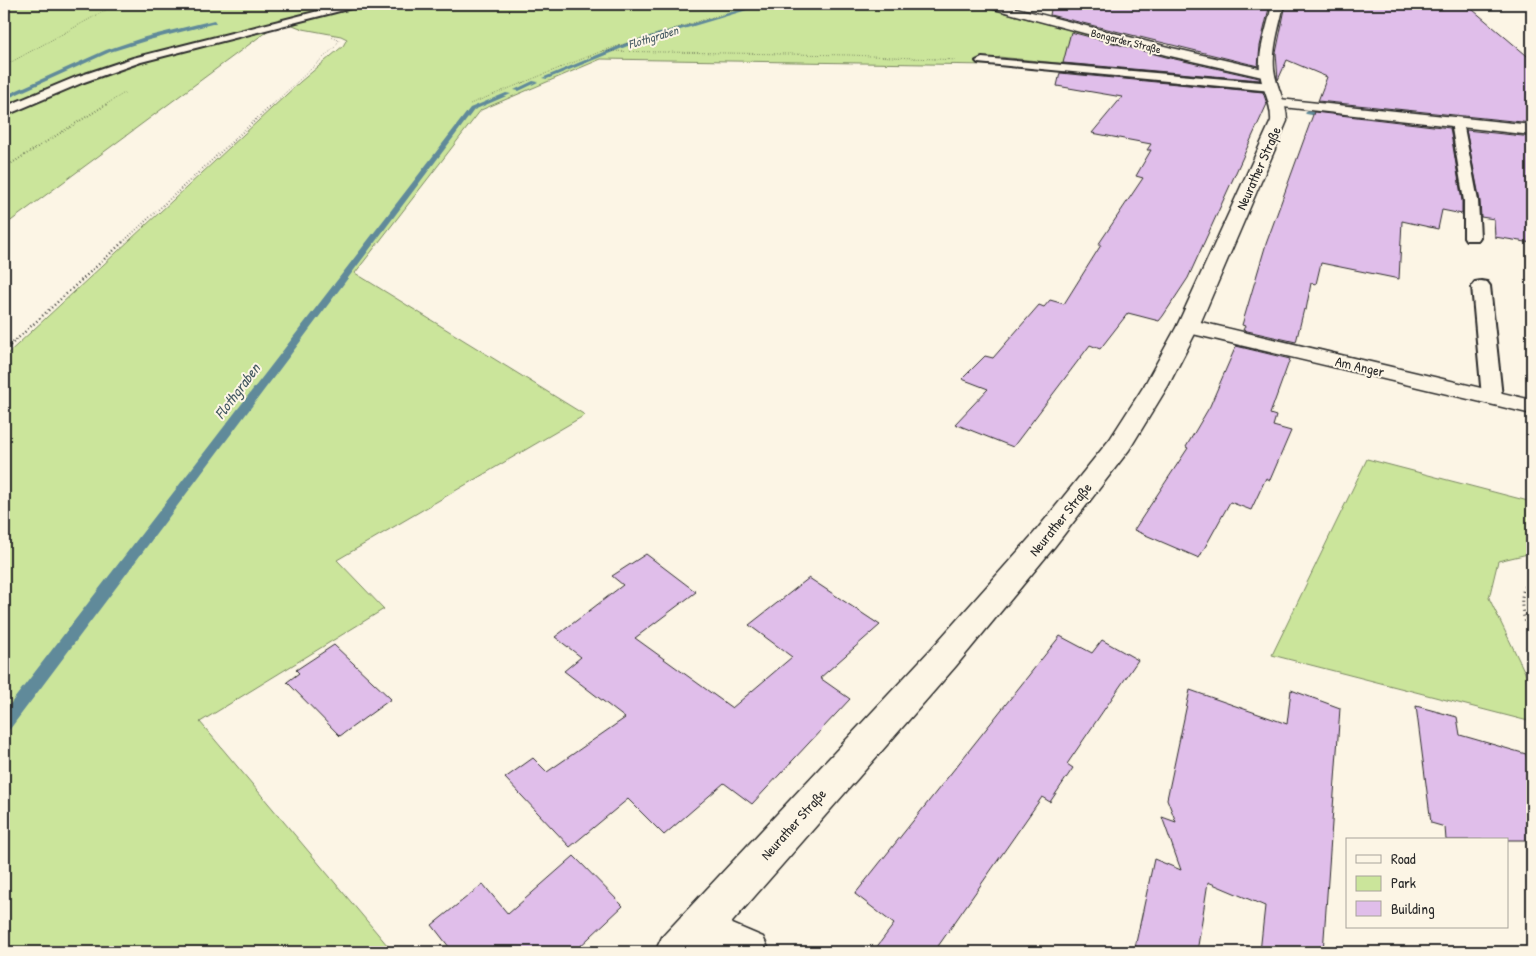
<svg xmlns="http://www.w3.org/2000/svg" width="1536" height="956" font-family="'Patrick Hand',sans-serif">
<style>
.green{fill:#cbe59b;stroke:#7b8863}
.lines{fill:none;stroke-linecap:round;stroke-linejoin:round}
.stream{fill:#608a9a;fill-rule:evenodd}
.building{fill:#e0beea;stroke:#2b2b2b}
.service-casing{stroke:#2b2b2b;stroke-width:4}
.minor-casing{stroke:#2b2b2b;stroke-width:3}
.tertiary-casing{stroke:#2b2b2b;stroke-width:3}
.path-far3{stroke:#2b2b2b;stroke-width:1;stroke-dasharray:0.5 2;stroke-linecap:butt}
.path-far2{stroke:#2b2b2b;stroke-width:2;stroke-dasharray:0.5 2.5;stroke-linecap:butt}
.path-far1{stroke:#2b2b2b;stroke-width:2.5;stroke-dasharray:1 3;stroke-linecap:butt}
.path{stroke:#2b2b2b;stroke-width:3;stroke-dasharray:1 4;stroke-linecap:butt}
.service{fill:#fcf5e5;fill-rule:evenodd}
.minor{fill:#fcf5e5;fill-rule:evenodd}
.tertiary{fill:#fcf5e5;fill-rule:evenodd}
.labels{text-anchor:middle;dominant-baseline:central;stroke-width:4;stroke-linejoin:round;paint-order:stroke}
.far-street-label{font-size:11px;fill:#2b2b2b;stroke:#fcf5e5}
.far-water-label{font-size:12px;font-style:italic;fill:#455a62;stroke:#fcf5e5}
.street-label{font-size:14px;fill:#2b2b2b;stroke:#fcf5e5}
.water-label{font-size:15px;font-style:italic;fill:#455a62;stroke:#fcf5e5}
</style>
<rect width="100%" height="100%" fill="#fcf5e5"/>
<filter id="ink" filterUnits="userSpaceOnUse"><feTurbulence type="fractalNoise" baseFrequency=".02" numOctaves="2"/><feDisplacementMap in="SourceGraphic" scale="10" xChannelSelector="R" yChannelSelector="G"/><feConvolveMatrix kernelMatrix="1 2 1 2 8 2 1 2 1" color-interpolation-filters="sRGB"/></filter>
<g filter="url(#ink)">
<g class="green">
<path d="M 4,4 L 349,4 C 320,12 290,18 260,25 C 172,47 87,72 4,109 Z"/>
<path d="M 365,4 L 980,4 L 1016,16 L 1250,74 L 1253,83 L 999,57 L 990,65 L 601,59 L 481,110 L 355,273 L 585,415 L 337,560 L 384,609 L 200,722 L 393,952 L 4,952 L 4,357 L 300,82 L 343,46 L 347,39 L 341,36 L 303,29 L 290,24 Z"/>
<path d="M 268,29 L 270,29 L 4,226 L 4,116 C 38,100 73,84 109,72 C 161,54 215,42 268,29 Z"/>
<path d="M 1367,459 L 1532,502 L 1532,553 L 1498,561 L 1489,598 L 1532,687 L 1532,722 L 1272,655 Z"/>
</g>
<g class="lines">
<g class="stream">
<path d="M 759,4 L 767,4 L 630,45 L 547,79 L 542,78 L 626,43 Z"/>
<path d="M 214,20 L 216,23 L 149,40 L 110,52 L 4,100 L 4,96 L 106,50 L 145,37 Z"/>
<path d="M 533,81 L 538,82 L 519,91 L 514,90 Z"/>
<path d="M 506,93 L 511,94 L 474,110 L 10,729 L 4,731 L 4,712 L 470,108 Z"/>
<path d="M 1308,111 L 1333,116 L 1330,118 L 1306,114 L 1305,113 Z"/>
</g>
</g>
<g class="building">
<path d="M 1052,4 L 1270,4 L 1260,46 L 1258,66 L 1050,15 Z"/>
<path d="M 1286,4 L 1372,4 L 1415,7 L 1413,4 L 1466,4 L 1532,60 L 1532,123 L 1318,101 L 1327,77 L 1287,60 L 1278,80 L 1276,53 Z"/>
<path d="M 1071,32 L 1166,57 L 1259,78 L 1260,80 L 1063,63 Z"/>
<path d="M 1060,73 L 1263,92 L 1267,104 L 1188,278 L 1163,316 L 1159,321 L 1128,313 L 1100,349 L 1090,345 L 1013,447 L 955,424 L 988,389 L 962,379 L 985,356 L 993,358 L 1039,305 L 1044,307 L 1050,300 L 1064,304 L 1101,245 L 1098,245 L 1143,178 L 1136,176 L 1151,150 L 1147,150 L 1151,144 L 1092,133 L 1122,97 L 1057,86 Z"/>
<path d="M 1314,112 L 1450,128 L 1462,201 L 1462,214 L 1442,210 L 1438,229 L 1402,221 L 1399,279 L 1321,263 L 1316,284 L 1311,283 L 1306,310 L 1304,309 L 1296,342 L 1243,330 L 1245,326 L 1242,325 L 1266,244 Z"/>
<path d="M 1466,130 L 1532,137 L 1532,243 L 1495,237 L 1494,219 L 1481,217 L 1480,201 Z"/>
<path d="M 1236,346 L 1290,359 L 1270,414 L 1276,416 L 1273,426 L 1291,431 L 1270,480 L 1266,478 L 1251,510 L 1230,502 L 1199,558 L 1134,530 L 1188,448 L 1186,447 L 1210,406 Z"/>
<path d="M 646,554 L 696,592 L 635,638 L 732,708 L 792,657 L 749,625 L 809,578 L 880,625 L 820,678 L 850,699 L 752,804 L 724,783 L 664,835 L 628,799 L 570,847 L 505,778 L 533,758 L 547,772 L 625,718 L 564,671 L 581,657 L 555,637 L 623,585 L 612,576 Z"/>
<path d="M 1060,636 L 1092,653 L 1102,640 L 1138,660 L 1067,764 L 1073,768 L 1050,802 L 1042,797 L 934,952 L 873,952 L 894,924 L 855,894 Z"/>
<path d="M 334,645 L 391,699 L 340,736 L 287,682 L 299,673 L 296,670 Z"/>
<path d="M 1190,690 L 1287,724 L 1291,690 L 1340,708 L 1323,952 L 1260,952 L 1265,906 L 1208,882 L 1197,952 L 1134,952 L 1154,859 L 1181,870 L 1162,817 L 1176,822 L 1167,799 Z"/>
<path d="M 1416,706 L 1457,717 L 1460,735 L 1526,754 L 1532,785 L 1532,840 L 1446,840 L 1445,827 L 1431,823 Z"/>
<path d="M 574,856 L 623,906 L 574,952 L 453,952 L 432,925 L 483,884 L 508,914 Z"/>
</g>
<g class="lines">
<defs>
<g id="service">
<path d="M 346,4 L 361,4 L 359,6 L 328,14 L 141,62 L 84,82 L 4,116 L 4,107 L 76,77 L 133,58 Z"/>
<path d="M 982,58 L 1272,83 L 1278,87 L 1272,91 L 978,63 L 976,61 Z"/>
<path d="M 1457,118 L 1463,122 L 1478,201 L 1480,237 L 1478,240 L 1466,240 L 1464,237 L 1464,201 L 1451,122 Z"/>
<path d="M 1481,281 L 1487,282 L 1490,286 L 1502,397 L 1499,401 L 1492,403 L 1485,401 L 1482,397 L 1472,286 L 1475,282 Z"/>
</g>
<g id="minor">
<path d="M 981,4 L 1000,4 L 1172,48 L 1272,71 L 1274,74 L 1267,78 L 1166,55 L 983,6 Z"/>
<path d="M 1279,99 L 1532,125 L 1532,135 L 1274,106 L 1272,103 L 1274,100 Z"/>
<path d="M 1188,319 L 1532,400 L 1532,414 L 1180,331 L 1177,326 L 1180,321 Z"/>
<path d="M 697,909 L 763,937 L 770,952 L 698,952 L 682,945 L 676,930 L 682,915 Z"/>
</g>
<path id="tertiary" d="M 1272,4 L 1284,4 C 1280,25 1272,47 1274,69 C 1276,88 1287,102 1287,121 L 1199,326 L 1168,386 L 1129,450 L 1055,546 L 956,666 L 706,952 L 655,952 L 662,937 L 932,648 L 1035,532 L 1110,439 L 1144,386 L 1177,326 L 1271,121 C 1272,103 1262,90 1260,72 C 1258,49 1268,27 1272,4 Z"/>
</defs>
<use href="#service" class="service-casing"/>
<use href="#minor" class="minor-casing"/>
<use href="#tertiary" class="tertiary-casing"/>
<g class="path-far3">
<path d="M 380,8 L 389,4"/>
<path d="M 602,51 L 850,55 L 957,60"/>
<path d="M 4,66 L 117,4"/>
<path d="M 470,104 L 602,51 L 755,4"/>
<path d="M 105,105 L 126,92"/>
<path d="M 272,105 L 335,47 L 339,40 L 331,37"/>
</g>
<g class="path-far2">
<path d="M 4,168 L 107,104"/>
<path d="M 123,242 L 273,104"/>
</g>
<path class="path-far1" d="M 4,351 L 124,241"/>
<path class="path" d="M 1532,573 C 1516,595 1521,614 1532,637"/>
<use href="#service" class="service"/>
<use href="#minor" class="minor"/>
<use href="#tertiary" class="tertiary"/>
</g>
</g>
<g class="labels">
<g class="far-street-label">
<text transform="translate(1126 41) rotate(14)">Bongarder Straße</text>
</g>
<g class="far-water-label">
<text transform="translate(653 37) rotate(-17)">Flothgraben</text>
</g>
<g class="street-label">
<text transform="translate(1258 168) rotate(-66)">Neurather Straße</text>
<text transform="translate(1360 366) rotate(13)">Am Anger</text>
<text transform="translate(1060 519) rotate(-51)">Neurather Straße</text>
<text transform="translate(793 824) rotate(-48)">Neurather Straße</text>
</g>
<g class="water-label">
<text transform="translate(237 391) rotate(-53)">Flothgraben</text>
</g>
</g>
<rect width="1536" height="956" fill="none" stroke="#fcf5e5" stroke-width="20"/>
<rect x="10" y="10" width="1516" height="936" fill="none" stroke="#2b2b2b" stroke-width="2" filter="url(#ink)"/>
<rect x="1346" y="838" width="162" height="90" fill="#fcf5e5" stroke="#a8a49b"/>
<rect x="1356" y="855" width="25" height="8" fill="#fcf5e5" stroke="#a8a49b"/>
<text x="1391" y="864" font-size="15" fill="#2b2b2b">Road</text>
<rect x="1356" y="876" width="25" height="15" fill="#cbe59b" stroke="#a8a49b"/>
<text x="1391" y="888" font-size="15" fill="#2b2b2b">Park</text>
<rect x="1356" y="901" width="25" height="15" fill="#e0beea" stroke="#a8a49b"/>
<text x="1391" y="914" font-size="15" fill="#2b2b2b">Building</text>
</svg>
